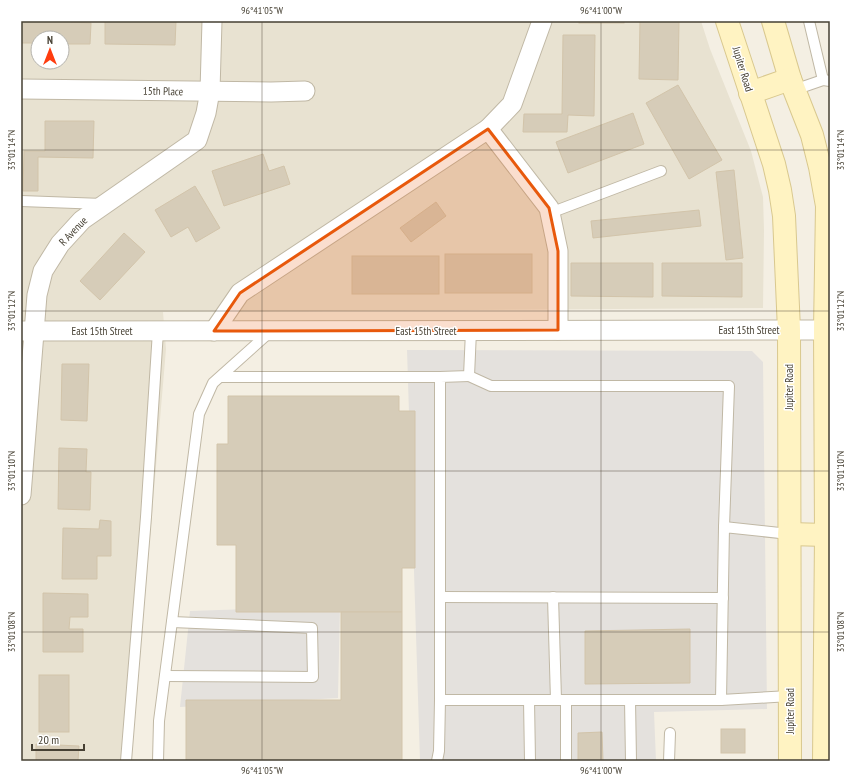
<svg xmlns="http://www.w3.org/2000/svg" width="851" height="782" font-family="'PT Sans Narrow',sans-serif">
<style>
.residential{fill:#e8e2d1;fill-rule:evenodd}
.parking{fill:#e4e1dd}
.building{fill:#d6ccb8;stroke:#d2c4aa}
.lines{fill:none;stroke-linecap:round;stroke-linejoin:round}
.service-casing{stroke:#c0b8a5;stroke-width:12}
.minor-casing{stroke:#c0b8a5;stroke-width:21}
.secondary-casing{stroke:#d9c88e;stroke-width:24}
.service{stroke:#fff;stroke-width:10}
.minor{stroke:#fff;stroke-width:19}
.secondary{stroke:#fff3c2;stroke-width:22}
.marked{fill:#e8590c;fill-opacity:0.2;stroke:#e8590c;stroke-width:3;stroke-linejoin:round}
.ticks{fill:none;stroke:#464033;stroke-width:1;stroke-opacity:0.45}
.labels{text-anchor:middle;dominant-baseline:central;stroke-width:3;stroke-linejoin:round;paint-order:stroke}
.street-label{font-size:11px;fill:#464033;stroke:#fff}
.neatline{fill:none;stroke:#464033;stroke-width:1.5}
.ticks-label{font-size:10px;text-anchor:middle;fill:#464033}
</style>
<rect width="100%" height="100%" fill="#f4efe3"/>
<path class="residential" d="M 21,21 L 701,21 L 710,49 L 751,151 L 763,197 L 764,230 L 763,308 L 163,312 L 166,349 L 131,761 L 21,761 ZM 38,38 L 62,38 L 62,62 L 38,62 Z"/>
<g class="parking">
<path d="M 407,350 L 752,351 L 763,362 L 767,709 L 654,712 L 656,761 L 420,761 Z"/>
<path d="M 340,606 L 338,698 L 180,707 L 190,611 Z"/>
</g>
<g class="building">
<path d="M 21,21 L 71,21 L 71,22 L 91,23 L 90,44 L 62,44 L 62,38 L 38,38 L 38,43 L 21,43 Z"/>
<path d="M 105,21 L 176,21 L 175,45 L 105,44 Z"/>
<rect x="579" y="21" width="45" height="2"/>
<path d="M 640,21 L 679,21 L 678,80 L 639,79 Z"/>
<path d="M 563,35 L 595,35 L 594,116 L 568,115 L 567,132 L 523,132 L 524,114 L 562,114 Z"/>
<path d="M 678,85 L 722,160 L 689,179 L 646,103 Z"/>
<path d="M 633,113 L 644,144 L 568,173 L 556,142 Z"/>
<path d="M 45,121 L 94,121 L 93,158 L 38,157 L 38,191 L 23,191 L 24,151 L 45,151 Z"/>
<path d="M 263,154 L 269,171 L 284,166 L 290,184 L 224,206 L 212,171 Z"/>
<path d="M 734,170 L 743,258 L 726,260 L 716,172 Z"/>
<path d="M 195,186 L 220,228 L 196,242 L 188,227 L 171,237 L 155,210 Z"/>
<path d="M 436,202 L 446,216 L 411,242 L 400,228 Z"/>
<path d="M 699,210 L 701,226 L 593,238 L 591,221 Z"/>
<path d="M 124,233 L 145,252 L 100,300 L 80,281 Z"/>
<rect x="445" y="254" width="87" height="39"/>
<rect x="352" y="256" width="87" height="38"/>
<path d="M 571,263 L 653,263 L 653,297 L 571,296 Z"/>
<path d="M 662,263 L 742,263 L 742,297 L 662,296 Z"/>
<path d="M 62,364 L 89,364 L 87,421 L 61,420 Z"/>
<path d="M 228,396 L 399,396 L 399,411 L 415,411 L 415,568 L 402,568 L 402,612 L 236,612 L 236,545 L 217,545 L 217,444 L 228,444 Z"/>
<path d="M 59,448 L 87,449 L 86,472 L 91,472 L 90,510 L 58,509 Z"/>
<path d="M 100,520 L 111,521 L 111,556 L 97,556 L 97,579 L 62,579 L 63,528 L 99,529 Z"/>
<path d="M 43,593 L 88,594 L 88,617 L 70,617 L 69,629 L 83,629 L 83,652 L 43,652 Z"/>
<path d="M 341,612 L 402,612 L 402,761 L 186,761 L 186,700 L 341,700 Z"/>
<path d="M 690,629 L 690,683 L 585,684 L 585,631 Z"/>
<rect x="39" y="675" width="30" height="57"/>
<rect x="721" y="729" width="24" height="24"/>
<path d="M 602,732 L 603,761 L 578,761 L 578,733 Z"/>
<path d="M 36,744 L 79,746 L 78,761 L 36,761 Z"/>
<path d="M 676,760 L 722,761 L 676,761 Z"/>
</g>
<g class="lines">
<defs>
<g id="service">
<path d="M 809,21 L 823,80"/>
<path d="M 794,90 L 823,80 L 830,81"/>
<path d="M 21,201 L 103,204"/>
<path d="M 550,213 L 661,171"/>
<path d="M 471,331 L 469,376 L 440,377 L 440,700 L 721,700 L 724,527 L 789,534"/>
<path d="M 469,376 L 491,386 L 729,386 L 724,527"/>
<path d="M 221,377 L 440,377"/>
<path d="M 440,597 L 723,598"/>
<path d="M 553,597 L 556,700"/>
<path d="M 165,676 L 313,677 L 312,628 L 172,622"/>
<path d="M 529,700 L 530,761"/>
<path d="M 566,700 L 566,761"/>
<path d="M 630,700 L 631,761"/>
<path d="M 721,700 L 790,696"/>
<path d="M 126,761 L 146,517 L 158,331"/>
<path d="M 158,761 L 159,721 L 199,414 L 213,383 L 271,331"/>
<path d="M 437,761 L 439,751 L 440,700"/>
<path d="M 669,761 L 670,733"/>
</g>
<g id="minor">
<path d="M 21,89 L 271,92 L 305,91"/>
<path d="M 488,129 L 512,104 L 542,21"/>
<path d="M 21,331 L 830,330"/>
<path d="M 214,331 L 240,293 L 488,129 L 549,208 L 558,251 L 558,330"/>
<path d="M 21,495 L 37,295 L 43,271 L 60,244 L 82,220 L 197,140 L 206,113 L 210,91 L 212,21"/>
</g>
<g id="secondary">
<path d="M 727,21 L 774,164 L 780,190 L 784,216 L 789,330 L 790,761"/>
<path d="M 773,21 L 790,79 L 812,135 L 820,167 L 827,206 L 825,330 L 826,535 L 824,761"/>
<path d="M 750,93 L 790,79"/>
<path d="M 789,534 L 826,535"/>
</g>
</defs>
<use href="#service" class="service-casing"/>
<use href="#minor" class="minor-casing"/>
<use href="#secondary" class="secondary-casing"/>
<use href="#service" class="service"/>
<use href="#minor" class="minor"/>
<use href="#secondary" class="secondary"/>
</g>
<path class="marked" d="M 488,129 L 549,208 L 558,251 L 558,330 L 214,331 L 240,293 Z"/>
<path class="ticks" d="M 262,21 L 262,761M 601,21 L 601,761M 21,150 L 830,150M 21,311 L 830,311M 21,471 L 830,471M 21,632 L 830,632"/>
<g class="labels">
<g class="street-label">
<text transform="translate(743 69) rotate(73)">Jupiter Road</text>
<text transform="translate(163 91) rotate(1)">15th Place</text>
<text transform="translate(73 231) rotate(-46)">R Avenue</text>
<text x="749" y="330">East 15th Street</text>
<text x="102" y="331">East 15th Street</text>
<text x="426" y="331">East 15th Street</text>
<text transform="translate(789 387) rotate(-90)">Jupiter Road</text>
<text transform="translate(790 711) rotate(-90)">Jupiter Road</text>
</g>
</g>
<rect width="851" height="782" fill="none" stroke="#ffffff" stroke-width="44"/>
<g transform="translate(50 50)"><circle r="19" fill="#ffffff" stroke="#b5b3ad"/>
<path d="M0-3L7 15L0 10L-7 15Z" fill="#ff3c0f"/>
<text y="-6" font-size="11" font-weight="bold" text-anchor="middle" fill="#464033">N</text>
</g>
<path d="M32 744v6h52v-6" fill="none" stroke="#464033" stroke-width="2"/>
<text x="38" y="744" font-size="12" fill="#464033" stroke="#ffffff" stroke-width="3" paint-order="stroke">20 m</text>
<rect x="22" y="22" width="807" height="738" class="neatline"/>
<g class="ticks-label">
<text x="262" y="14">96°41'05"W</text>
<text x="601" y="14">96°41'00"W</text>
<text transform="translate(11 150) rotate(-90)" y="4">33°01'14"N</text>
<text transform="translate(840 150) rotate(-90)" y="4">33°01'14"N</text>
<text transform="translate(11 311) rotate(-90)" y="4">33°01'12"N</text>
<text transform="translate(840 311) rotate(-90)" y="4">33°01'12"N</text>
<text transform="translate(11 471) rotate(-90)" y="4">33°01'10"N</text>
<text transform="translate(840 471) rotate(-90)" y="4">33°01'10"N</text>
<text transform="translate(11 632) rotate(-90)" y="4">33°01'08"N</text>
<text transform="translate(840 632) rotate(-90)" y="4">33°01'08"N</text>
<text x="262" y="774">96°41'05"W</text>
<text x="601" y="774">96°41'00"W</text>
</g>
</svg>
